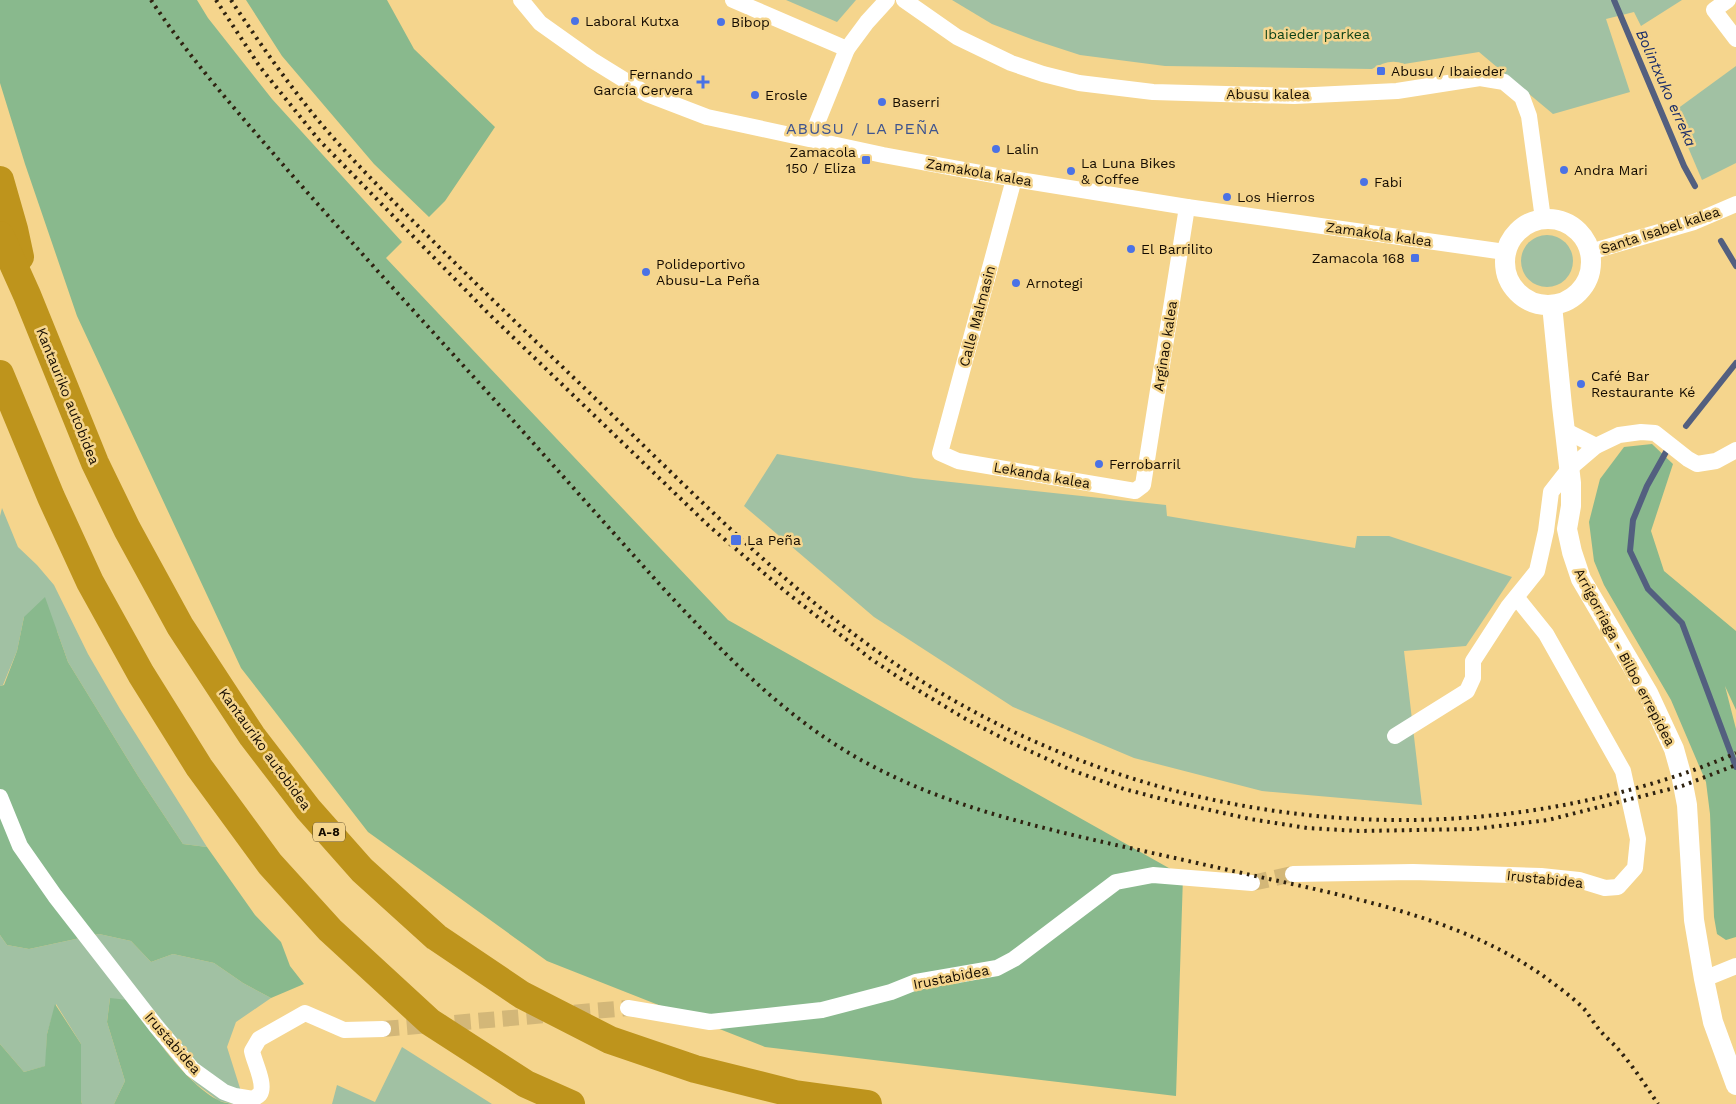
<svg xmlns="http://www.w3.org/2000/svg" width="1736" height="1104" font-family="'Work Sans',sans-serif">
<style>
.green{fill:#a1c1a3}
.forest{fill:#89b98d}
.lines{fill:none;stroke-linecap:round;stroke-linejoin:round}
.stream{stroke:#535f7f;stroke-width:6}
.minor-tunnel{stroke:#d3b778;stroke-width:16;stroke-dasharray:16 8;stroke-linecap:butt}
.minor{stroke:#fff;stroke-width:16}
.tertiary{stroke:#fff;stroke-width:20}
.motorway{stroke:#be941c;stroke-width:28}
.rail{stroke:#2e2210;stroke-width:4;stroke-dasharray:2.5 5;stroke-linecap:butt}
.poi-dot{fill:#4b72e5;stroke:#f5d58d;stroke-width:2}
.labels{text-anchor:middle;dominant-baseline:central;stroke-width:5;stroke-linejoin:round;paint-order:stroke}
.shield{fill:#f5d58d;stroke:#58482a;stroke-width:1}
.shield-label{font-size:12px;font-weight:bold;fill:#150c00}
.poi-label{font-size:14px;fill:#150c00;stroke:#f5d58d;text-anchor:start}
.park-label{font-size:14px;fill:#093f15;stroke:#f5d58d}
.street-label{font-size:14px;fill:#150c00;stroke:#f5d58d}
.water-label{font-size:15px;font-style:italic;fill:#182b69;stroke:#f5d58d}
.quarter-label{font-size:16px;letter-spacing:1px;fill:#3e548f;stroke:#f5d58d}
</style>
<rect width="100%" height="100%" fill="#f5d58d"/>
<g class="green">
<path d="M 786,0 L 856,0 L 837,22 Z"/>
<path d="M 952,0 L 1682,0 L 1641,26 L 1634,12 L 1606,19 L 1630,92 L 1553,114 L 1479,52 L 1404,64 C 1392,59 1383,63 1372,69 L 1165,66 L 1080,55 L 1034,40 L 992,24 Z"/>
<path d="M 1736,66 L 1736,163 L 1702,180 L 1673,112 Z"/>
<circle cx="1547" cy="261" r="26"/>
<path d="M 777,454 L 914,478 L 1166,505 L 1167,516 L 1355,548 L 1357,536 L 1389,536 L 1512,577 L 1466,646 L 1404,651 L 1422,805 L 1262,791 L 1134,758 L 1013,707 L 874,617 L 744,506 Z"/>
<path d="M 2,508 L 18,547 L 37,565 L 54,585 L 88,654 L 120,709 L 207,847 L 183,844 L 138,776 L 68,662 L 57,631 L 24,617 L 17,651 L 3,685 L 0,686 L 0,516 Z"/>
<path d="M 99,934 L 131,941 L 151,962 L 173,954 L 214,963 L 243,983 L 271,998 L 236,1022 L 227,1047 L 245,1104 L 233,1104 L 219,1101 L 195,1083 L 161,1045 L 110,998 L 107,1022 L 125,1081 L 114,1104 L 82,1104 L 81,1100 L 81,1044 L 56,1004 L 47,1034 L 46,1066 L 24,1072 L 0,1044 L 0,935 L 7,945 L 29,949 Z"/>
<path d="M 402,1047 L 492,1104 L 332,1104 L 337,1085 L 375,1102 Z"/>
</g>
<g class="forest">
<path d="M 0,0 L 197,0 L 208,18 L 272,99 L 402,242 L 386,258 L 728,620 L 1183,876 L 1176,1096 L 765,1047 L 547,961 L 368,832 L 241,668 L 77,316 L 25,164 L 0,83 Z"/>
<path d="M 246,0 L 387,0 L 414,49 L 495,127 L 445,201 L 429,217 L 374,164 L 282,56 Z"/>
<path d="M 1652,444 L 1673,464 L 1651,531 L 1664,571 L 1736,631 L 1736,710 L 1725,686 L 1736,729 L 1736,937 L 1726,940 L 1717,934 L 1714,917 L 1710,814 L 1706,782 L 1671,700 L 1604,585 L 1594,561 L 1589,522 L 1600,479 L 1624,447 Z"/>
<path d="M 45,597 L 68,662 L 138,776 L 183,844 L 207,847 L 255,915 L 281,942 L 290,966 L 304,984 L 271,998 L 243,983 L 214,963 L 173,954 L 151,962 L 131,941 L 99,934 L 29,949 L 7,945 L 0,935 L 0,686 L 4,685 L 17,651 L 24,617 Z"/>
<path d="M 110,998 L 128,1000 C 149,1029 186,1084 218,1100 C 222,1103 229,1103 233,1104 L 114,1104 L 125,1081 L 107,1022 Z"/>
<path d="M 55,1004 L 81,1044 L 81,1100 L 82,1104 L 0,1104 L 0,1044 L 24,1072 L 45,1066 L 47,1034 Z"/>
</g>
<g class="lines">
<g class="stream">
<path d="M 1614,0 L 1684,166 L 1695,186"/>
<path d="M 1721,241 L 1736,266"/>
<path d="M 1686,426 L 1736,363"/>
<path d="M 1666,452 L 1647,486 L 1633,520 L 1630,551 L 1648,589 L 1682,623 L 1736,767"/>
</g>
<g class="minor-tunnel">
<path d="M 1252,883 L 1293,874"/>
<path d="M 383,1029 L 628,1008"/>
</g>
<g class="minor">
<path d="M 521,0 L 540,23 L 592,60 L 647,94 L 707,117 L 883,155 L 1014,179 L 1187,207 L 1505,252"/>
<path d="M 733,0 L 847,49"/>
<path d="M 904,0 L 957,37 L 1011,63 L 1043,74 L 1079,83 L 1153,92 L 1294,96 L 1397,91 L 1480,78 L 1504,82 L 1522,97 L 1529,116 L 1543,219"/>
<path d="M 1728,0 L 1714,10 L 1736,39"/>
<path d="M 819,142 L 815,128 L 847,49 L 867,22 L 887,0"/>
<path d="M 1014,179 L 940,453 L 958,461 L 1135,491 L 1143,485 L 1187,207"/>
<path d="M 1590,252 L 1694,222 L 1736,204"/>
<path d="M 1564,430 L 1596,446"/>
<path d="M 1395,736 L 1467,691 L 1473,678 L 1473,661 L 1508,607 L 1537,571 L 1546,531 L 1551,492 L 1569,469 L 1596,446 L 1619,435 L 1641,432 L 1655,433 L 1688,459 L 1697,464 L 1716,461 L 1736,450"/>
<path d="M 0,797 L 20,846 L 55,896 L 156,1026 L 192,1069 L 224,1092 L 235,1096 L 253,1099 C 256,1097 258,1096 260,1094 C 266,1084 254,1062 252,1051 L 259,1039 L 305,1013 L 344,1030 L 383,1029"/>
<path d="M 1293,874 L 1413,872 L 1541,876 L 1579,880 L 1605,888 L 1618,887 L 1635,868 L 1638,839 L 1623,771 L 1546,634 L 1517,598"/>
<path d="M 1704,979 L 1736,966"/>
<path d="M 628,1008 L 710,1022 L 822,1010 L 891,992 L 916,982 L 997,968 L 1014,959 L 1116,882 L 1153,875 L 1252,883"/>
</g>
<g class="tertiary">
<circle cx="1548" cy="262" r="43"/>
<path d="M 1552,305 L 1562,406 L 1571,483 L 1571,506 L 1567,529 L 1572,552 L 1581,579 L 1648,693 L 1674,749 L 1681,774 L 1687,805 L 1694,920 L 1704,979 L 1713,1022 L 1736,1085"/>
</g>
<g class="motorway">
<path d="M 0,180 L 14,229 L 20,257"/>
<path d="M 0,235 L 27,295 L 95,463 L 127,529 L 180,626 L 252,736 L 308,809 L 362,870 L 436,937 L 522,995 L 610,1040 L 695,1069 L 795,1094 L 868,1104"/>
<path d="M 0,374 L 51,497 L 90,582 L 141,674 L 199,767 L 270,864 L 330,930 L 430,1022 L 526,1084 L 571,1104"/>
</g>
<g class="rail">
<path d="M 151,0 C 192,62 243,118 291,174 C 360,252 430,329 500,406 C 554,466 608,527 662,587 C 727,657 790,724 876,768 C 952,807 1033,826 1116,845 C 1176,858 1236,872 1297,885 C 1381,904 1470,925 1542,975 C 1557,986 1574,998 1587,1012 C 1587,1013 1597,1027 1598,1028 C 1604,1036 1612,1042 1618,1049 C 1633,1066 1646,1086 1658,1104"/>
<path d="M 216,0 L 260,67 L 319,140 L 489,314 L 709,526 L 786,592 L 871,659 L 916,689 L 964,718 L 1008,741 L 1071,770 L 1124,789 L 1174,802 L 1250,819 L 1307,828 L 1359,831 L 1474,829 L 1548,820 L 1682,786 L 1736,765"/>
<path d="M 231,0 C 258,41 286,81 317,119 C 354,163 396,204 437,245 C 482,290 529,335 575,379 C 683,482 786,593 912,675 C 1116,807 1369,853 1606,796 C 1650,785 1694,772 1736,753"/>
</g>
</g>
<g class="poi-dot">
<circle cx="575" cy="21" r="5"/>
<circle cx="721" cy="22" r="5"/>
<rect x="1376" y="66" width="10" height="10" rx="2.5"/>
<path d="M700.5 74.5h5v5h5v5h-5v5h-5v-5h-5v-5h5z"/>
<circle cx="755" cy="95" r="5"/>
<circle cx="882" cy="102" r="5"/>
<circle cx="996" cy="149" r="5"/>
<rect x="861" y="155" width="10" height="10" rx="2.5"/>
<circle cx="1564" cy="170" r="5"/>
<circle cx="1071" cy="171" r="5"/>
<circle cx="1364" cy="182" r="5"/>
<circle cx="1227" cy="197" r="5"/>
<circle cx="1131" cy="249" r="5"/>
<rect x="1410" y="253" width="10" height="10" rx="2.5"/>
<circle cx="646" cy="272" r="5"/>
<circle cx="1016" cy="283" r="5"/>
<circle cx="1581" cy="384" r="5"/>
<circle cx="1099" cy="464" r="5"/>
<rect x="730" y="534" width="12" height="12" rx="2.5"/>
</g>
<g class="labels">
<rect class="shield" x="313" y="822.5" width="32" height="19" rx="4"/>
<g class="shield-label">
<text x="329" y="832">A-8</text>
</g>
<g class="poi-label">
<text x="585" y="21">Laboral Kutxa</text>
<text x="731" y="22">Bibop</text>
<text x="1391" y="71">Abusu / Ibaieder</text>
<text x="693" y="74" text-anchor="end">Fernando<tspan x="693" dy="16">García Cervera</tspan></text>
<text x="765" y="95">Erosle</text>
<text x="892" y="102">Baserri</text>
<text x="1006" y="149">Lalin</text>
<text x="856" y="152" text-anchor="end">Zamacola<tspan x="856" dy="16">150 / Eliza</tspan></text>
<text x="1081" y="163">La Luna Bikes<tspan x="1081" dy="16">&amp; Coffee</tspan></text>
<text x="1574" y="170">Andra Mari</text>
<text x="1374" y="182">Fabi</text>
<text x="1237" y="197">Los Hierros</text>
<text x="1141" y="249">El Barrilito</text>
<text x="1405" y="258" text-anchor="end">Zamacola 168</text>
<text x="656" y="264">Polideportivo<tspan x="656" dy="16">Abusu-La Peña</tspan></text>
<text x="1026" y="283">Arnotegi</text>
<text x="1591" y="376">Café Bar<tspan x="1591" dy="16">Restaurante Ké</tspan></text>
<text x="1109" y="464">Ferrobarril</text>
<text x="747" y="540">La Peña</text>
</g>
<g class="park-label">
<text x="1317" y="34">Ibaieder parkea</text>
</g>
<g class="street-label">
<text x="1268" y="94">Abusu kalea</text>
<text transform="translate(979 172) rotate(10)">Zamakola kalea</text>
<text transform="translate(1660 230) rotate(-18)">Santa Isabel kalea</text>
<text transform="translate(1379 234) rotate(8)">Zamakola kalea</text>
<text transform="translate(977 316) rotate(-75)">Calle Malmasin</text>
<text transform="translate(1165 346) rotate(-81)">Arginao kalea</text>
<text transform="translate(68 396) rotate(68)">Kantauriko autobidea</text>
<text transform="translate(1042 475) rotate(10)">Lekanda kalea</text>
<text transform="translate(1625 657) rotate(62)">Arrigorriaga - Bilbo errepidea</text>
<text transform="translate(265 749) rotate(54)">Kantauriko autobidea</text>
<text transform="translate(1545 879) rotate(6)">Irustabidea</text>
<text transform="translate(951 977) rotate(-11)">Irustabidea</text>
<text transform="translate(173 1043) rotate(49)">Irustabidea</text>
</g>
<g class="water-label">
<text transform="translate(1666 88) rotate(66)">Bolintxuko erreka</text>
</g>
<g class="quarter-label">
<text x="863" y="128">ABUSU / LA PEÑA</text>
</g>
</g>
</svg>
